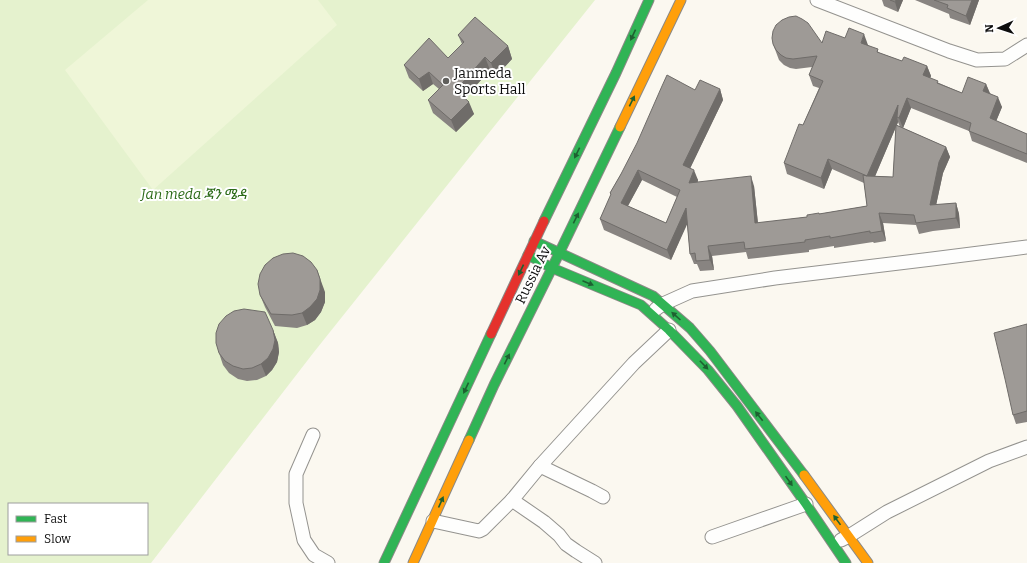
<svg xmlns="http://www.w3.org/2000/svg" width="1027" height="563" font-family="Bitter,'Noto Sans Ethiopic',serif">
<style>
.green{fill:#e5f2ce;fill-rule:evenodd}
.pitch{fill:#eff6d8}
.lines{fill:none;stroke-linecap:round;stroke-linejoin:round}
.street-casing{stroke:#94938f;stroke-width:15}
.fast-casing{stroke:#8b8986;stroke-width:11}
.slow-casing{stroke:#8b8986;stroke-width:11}
.jam-casing{stroke:#8b8986;stroke-width:11}
.street{stroke:#fefefd;stroke-width:13}
.fast{stroke:#30b455;stroke-width:9}
.slow{stroke:#ff9f0a;stroke-width:9}
.jam{stroke:#e5322d;stroke-width:9}
.wall{fill:#888481;fill-rule:evenodd}
.shaded-wall{fill:#6f6c69}
.building{fill:#9e9a96;stroke:#6f6c69;fill-rule:evenodd}
.oneway{fill:#1e6031}
.poi-dot{fill:#605f5c;stroke:#fff;stroke-width:1.5}
.labels{text-anchor:middle;dominant-baseline:central;stroke-width:4;stroke-linejoin:round;paint-order:stroke}
.poi-label{font-size:14px;fill:#0d0d0d;stroke:#fff;text-anchor:start}
.park-label{font-size:14px;font-style:italic;fill:#2b6a17;stroke:#fff}
.street-label{font-size:14px;fill:#0d0d0d;stroke:#fff}
</style>
<rect width="100%" height="100%" fill="#fbf8f0"/>
<path class="green" d="M 0,0 L 595,0 L 314,352 L 151,563 L 0,563 ZM 9,504 L 147,504 L 147,554 L 9,554 Z"/>
<path class="pitch" d="M 148,0 L 318,0 L 337,25 L 153,190 L 65,70 Z"/>
<g class="lines">
<defs>
<g id="street">
<path d="M 817,0 L 949,51 L 977,60 L 1005,59 L 1027,45"/>
<path d="M 656,309 L 663,304 L 692,291 L 775,278 L 932,259 L 1027,247"/>
<path d="M 313,435 L 296,474 L 296,503 L 304,540 L 314,555 L 328,563"/>
<path d="M 540,466 L 592,491 L 603,497"/>
<path d="M 512,500 L 544,522 L 559,535 L 566,544 L 576,551 L 595,563"/>
<path d="M 433,521 L 479,531 L 483,529 L 512,500 L 540,466 L 634,363 L 669,330"/>
<path d="M 712,537 L 806,504"/>
<path d="M 841,540 L 849,536 L 887,512 L 989,461 L 1027,447"/>
</g>
<g id="fast">
<path d="M 544,221 L 616,73 L 649,0"/>
<path d="M 534,241 L 653,296 L 690,328 L 710,351 L 804,475"/>
<path d="M 528,255 L 552,268 L 641,305 L 669,330 L 708,370 L 737,406 L 806,504 L 846,563"/>
<path d="M 469,440 L 494,385 L 552,268 L 620,127"/>
<path d="M 384,563 L 491,334"/>
</g>
<g id="slow">
<path d="M 620,127 L 681,0"/>
<path d="M 804,475 L 868,563"/>
<path d="M 413,563 L 469,440"/>
</g>
<path id="jam" d="M 491,334 L 544,221"/>
</defs>
<use href="#street" class="street-casing"/>
<use href="#fast" class="fast-casing"/>
<use href="#slow" class="slow-casing"/>
<use href="#jam" class="jam-casing"/>
<use href="#street" class="street"/>
<use href="#fast" class="fast"/>
<use href="#slow" class="slow"/>
<use href="#jam" class="jam"/>
</g>
<g class="wall">
<path d="M 882,0 L 903,0 L 898,12 L 884,6 Z"/>
<path d="M 915,0 L 979,0 L 970,25 L 950,18 L 949,14 Z"/>
<path d="M 458,35 L 508,46 L 512,59 L 496,76 L 490,70 L 465,98 L 474,114 L 456,132 L 433,113 L 428,100 L 439,89 L 433,84 L 423,91 L 409,78 L 404,65 L 448,58 L 462,44 Z"/>
<path d="M 845,38 L 868,45 L 880,53 L 902,61 L 927,66 L 931,76 L 930,78 L 939,83 L 962,93 L 986,84 L 990,93 L 1002,107 L 996,121 L 1027,134 L 1027,163 L 972,141 L 969,131 L 911,108 L 903,128 L 946,147 L 950,157 L 943,173 L 936,205 L 956,203 L 959,214 L 960,228 L 933,231 L 919,234 L 916,225 L 883,223 L 886,241 L 874,243 L 873,242 L 834,248 L 834,246 L 809,250 L 809,252 L 748,259 L 746,252 L 712,256 L 714,270 L 700,271 L 697,264 L 694,264 L 690,254 L 687,223 L 671,260 L 604,230 L 600,219 L 611,195 L 610,193 L 621,174 L 695,90 L 720,89 L 723,100 L 690,168 L 698,180 L 698,182 L 754,186 L 758,223 L 807,217 L 819,214 L 867,206 L 864,183 L 832,169 L 824,189 L 787,174 L 784,163 L 803,125 L 819,88 L 813,86 L 809,75 L 812,67 L 796,69 L 790,68 L 784,65 L 779,60 L 773,44 L 822,43 ZM 898,122 L 900,127 L 897,125 ZM 896,127 L 893,177 L 875,176 ZM 642,180 L 677,197 L 666,223 L 628,206 Z"/>
<path d="M 325,292 L 325,302 L 321,312 L 315,320 L 307,325 L 297,328 L 275,326 L 265,307 L 260,295 Z"/>
<path d="M 1027,324 L 1027,422 L 1016,424 L 1013,415 Z"/>
<path d="M 273,330 L 278,343 L 279,352 L 277,362 L 272,370 L 266,376 L 257,380 L 247,381 L 238,379 L 229,373 L 223,365 L 219,353 Z"/>
</g>
<g class="shaded-wall">
<path d="M 896,0 L 903,0 L 898,12 L 895,2 Z"/>
<path d="M 972,0 L 979,0 L 970,25 L 966,16 Z"/>
<path d="M 864,34 L 868,45 L 865,53 L 861,43 Z"/>
<path d="M 508,46 L 512,59 L 496,76 L 491,63 Z"/>
<path d="M 485,57 L 490,70 L 461,102 L 456,90 Z"/>
<path d="M 927,66 L 931,76 L 927,86 L 923,75 Z"/>
<path d="M 429,72 L 433,84 L 423,91 L 419,79 Z"/>
<path d="M 986,84 L 990,94 L 983,91 Z"/>
<path d="M 720,89 L 723,100 L 687,175 L 683,165 Z"/>
<path d="M 998,97 L 1002,107 L 993,129 L 990,118 Z"/>
<path d="M 907,98 L 911,108 L 903,128 L 899,118 L 897,117 L 898,122 L 871,186 L 867,176 L 898,105 Z"/>
<path d="M 469,102 L 474,114 L 456,132 L 451,120 Z"/>
<path d="M 946,147 L 950,157 L 943,173 L 934,215 L 930,205 L 939,162 Z"/>
<path d="M 828,159 L 832,169 L 824,189 L 821,178 Z"/>
<path d="M 638,170 L 642,180 L 624,213 L 621,203 Z"/>
<path d="M 694,170 L 698,180 L 692,193 L 689,183 Z"/>
<path d="M 751,176 L 754,186 L 759,234 L 755,223 Z"/>
<path d="M 956,203 L 959,214 L 960,228 L 956,218 Z"/>
<path d="M 686,208 L 690,218 L 671,260 L 667,250 Z"/>
<path d="M 879,213 L 883,223 L 886,241 L 882,231 Z"/>
<path d="M 708,246 L 712,256 L 714,270 L 710,260 Z"/>
<path d="M 317,270 L 325,292 L 325,302 L 321,312 L 315,320 L 307,325 L 302,313 Z"/>
<path d="M 273,330 L 278,343 L 279,352 L 277,362 L 272,370 L 266,376 L 261,364 Z"/>
</g>
<g class="building">
<path d="M 890,0 L 896,0 L 895,2 Z"/>
<path d="M 934,0 L 972,0 L 966,16 L 947,8 L 948,5 Z"/>
<path d="M 796,16 L 802,19 L 808,23 L 822,43 L 826,31 L 845,38 L 849,28 L 864,34 L 861,43 L 878,49 L 877,52 L 902,61 L 904,57 L 927,66 L 923,75 L 938,81 L 937,83 L 962,93 L 968,77 L 986,84 L 983,91 L 998,97 L 990,118 L 1027,134 L 1027,154 L 969,131 L 971,123 L 907,98 L 899,118 L 897,117 L 898,105 L 867,176 L 893,177 L 896,125 L 946,147 L 939,162 L 930,205 L 956,203 L 956,218 L 930,221 L 916,223 L 914,215 L 879,213 L 882,231 L 870,233 L 870,231 L 830,238 L 830,236 L 805,240 L 805,242 L 745,249 L 744,242 L 708,246 L 710,260 L 696,261 L 695,253 L 690,254 L 686,208 L 667,250 L 600,219 L 611,194 L 610,193 L 621,174 L 637,143 L 662,86 L 667,75 L 695,90 L 700,80 L 720,89 L 683,165 L 694,170 L 689,183 L 751,176 L 755,223 L 807,217 L 807,215 L 819,213 L 819,214 L 867,206 L 863,175 L 867,176 L 828,159 L 821,178 L 784,163 L 799,124 L 803,125 L 823,81 L 809,75 L 817,56 L 793,59 L 786,58 L 781,55 L 776,50 L 773,44 L 772,38 L 773,31 L 776,25 L 782,20 L 789,17 ZM 638,170 L 680,190 L 666,223 L 621,203 Z"/>
<path d="M 475,17 L 508,46 L 491,63 L 485,57 L 456,90 L 469,102 L 451,120 L 428,100 L 443,85 L 429,72 L 419,79 L 404,65 L 429,38 L 448,58 L 464,42 L 458,35 Z"/>
<path d="M 293,253 L 303,256 L 311,262 L 317,270 L 320,279 L 320,290 L 317,299 L 310,307 L 302,313 L 292,315 L 271,314 L 260,295 L 258,284 L 260,274 L 265,265 L 273,258 L 283,254 Z"/>
<path d="M 244,309 L 265,312 L 273,330 L 275,340 L 273,349 L 268,358 L 261,364 L 252,368 L 243,369 L 233,366 L 225,361 L 219,353 L 216,343 L 216,333 L 219,324 L 226,316 L 234,311 Z"/>
<path d="M 1027,324 L 1027,411 L 1013,415 L 1005,379 L 994,333 Z"/>
</g>
<defs><path id="oneway-solid" d="M-6-.8H1V-3.2L6.5 0L1 3.2V.8H-6Z"/></defs>
<g class="oneway">
<use href="#oneway-solid" transform="translate(633 35) rotate(115)"/>
<use href="#oneway-solid" transform="translate(632 101) rotate(-64)"/>
<use href="#oneway-solid" transform="translate(577 153) rotate(116)"/>
<use href="#oneway-solid" transform="translate(576 218) rotate(-64)"/>
<use href="#oneway-solid" transform="translate(521 270) rotate(115)"/>
<use href="#oneway-solid" transform="translate(588 283) rotate(23)"/>
<use href="#oneway-solid" transform="translate(676 316) rotate(-138)"/>
<use href="#oneway-solid" transform="translate(507 359) rotate(-64)"/>
<use href="#oneway-solid" transform="translate(704 365) rotate(46)"/>
<use href="#oneway-solid" transform="translate(466 388) rotate(115)"/>
<use href="#oneway-solid" transform="translate(759 416) rotate(-128)"/>
<use href="#oneway-solid" transform="translate(789 481) rotate(55)"/>
<use href="#oneway-solid" transform="translate(441 502) rotate(-66)"/>
<use href="#oneway-solid" transform="translate(837 520) rotate(-126)"/>
</g>
<circle class="poi-dot" cx="446" cy="81" r="4"/>
<g class="labels">
<g class="poi-label">
<text x="454" y="73">Janmeda<tspan x="454" dy="16">Sports Hall</tspan></text>
</g>
<g class="park-label">
<text x="194" y="194">Jan meda ጃን ሜዳ</text>
</g>
<g class="street-label">
<text transform="translate(533 275) rotate(-64)">Russia Av</text>
</g>
</g>
<rect x="8" y="503" width="140" height="52" fill="#ffffff" stroke="#9e9e9e"/>
<rect x="16" y="516" width="20" height="6" fill="#30b455" stroke="#9e9e9e"/>
<text x="44" y="523" font-size="12" fill="#0d0d0d">Fast</text>
<rect x="16" y="536" width="20" height="6" fill="#ff9f0a" stroke="#9e9e9e"/>
<text x="44" y="543" font-size="12" fill="#0d0d0d">Slow</text>
<g transform="translate(999 28) rotate(267)" stroke="#ffffff" stroke-width="3" paint-order="stroke">
<path d="M0-3L7 15L0 10L-7 15Z" fill="#0d0d0d"/>
<text y="-6" font-size="11" font-weight="bold" text-anchor="middle" fill="#0d0d0d">N</text>
</g>
</svg>
